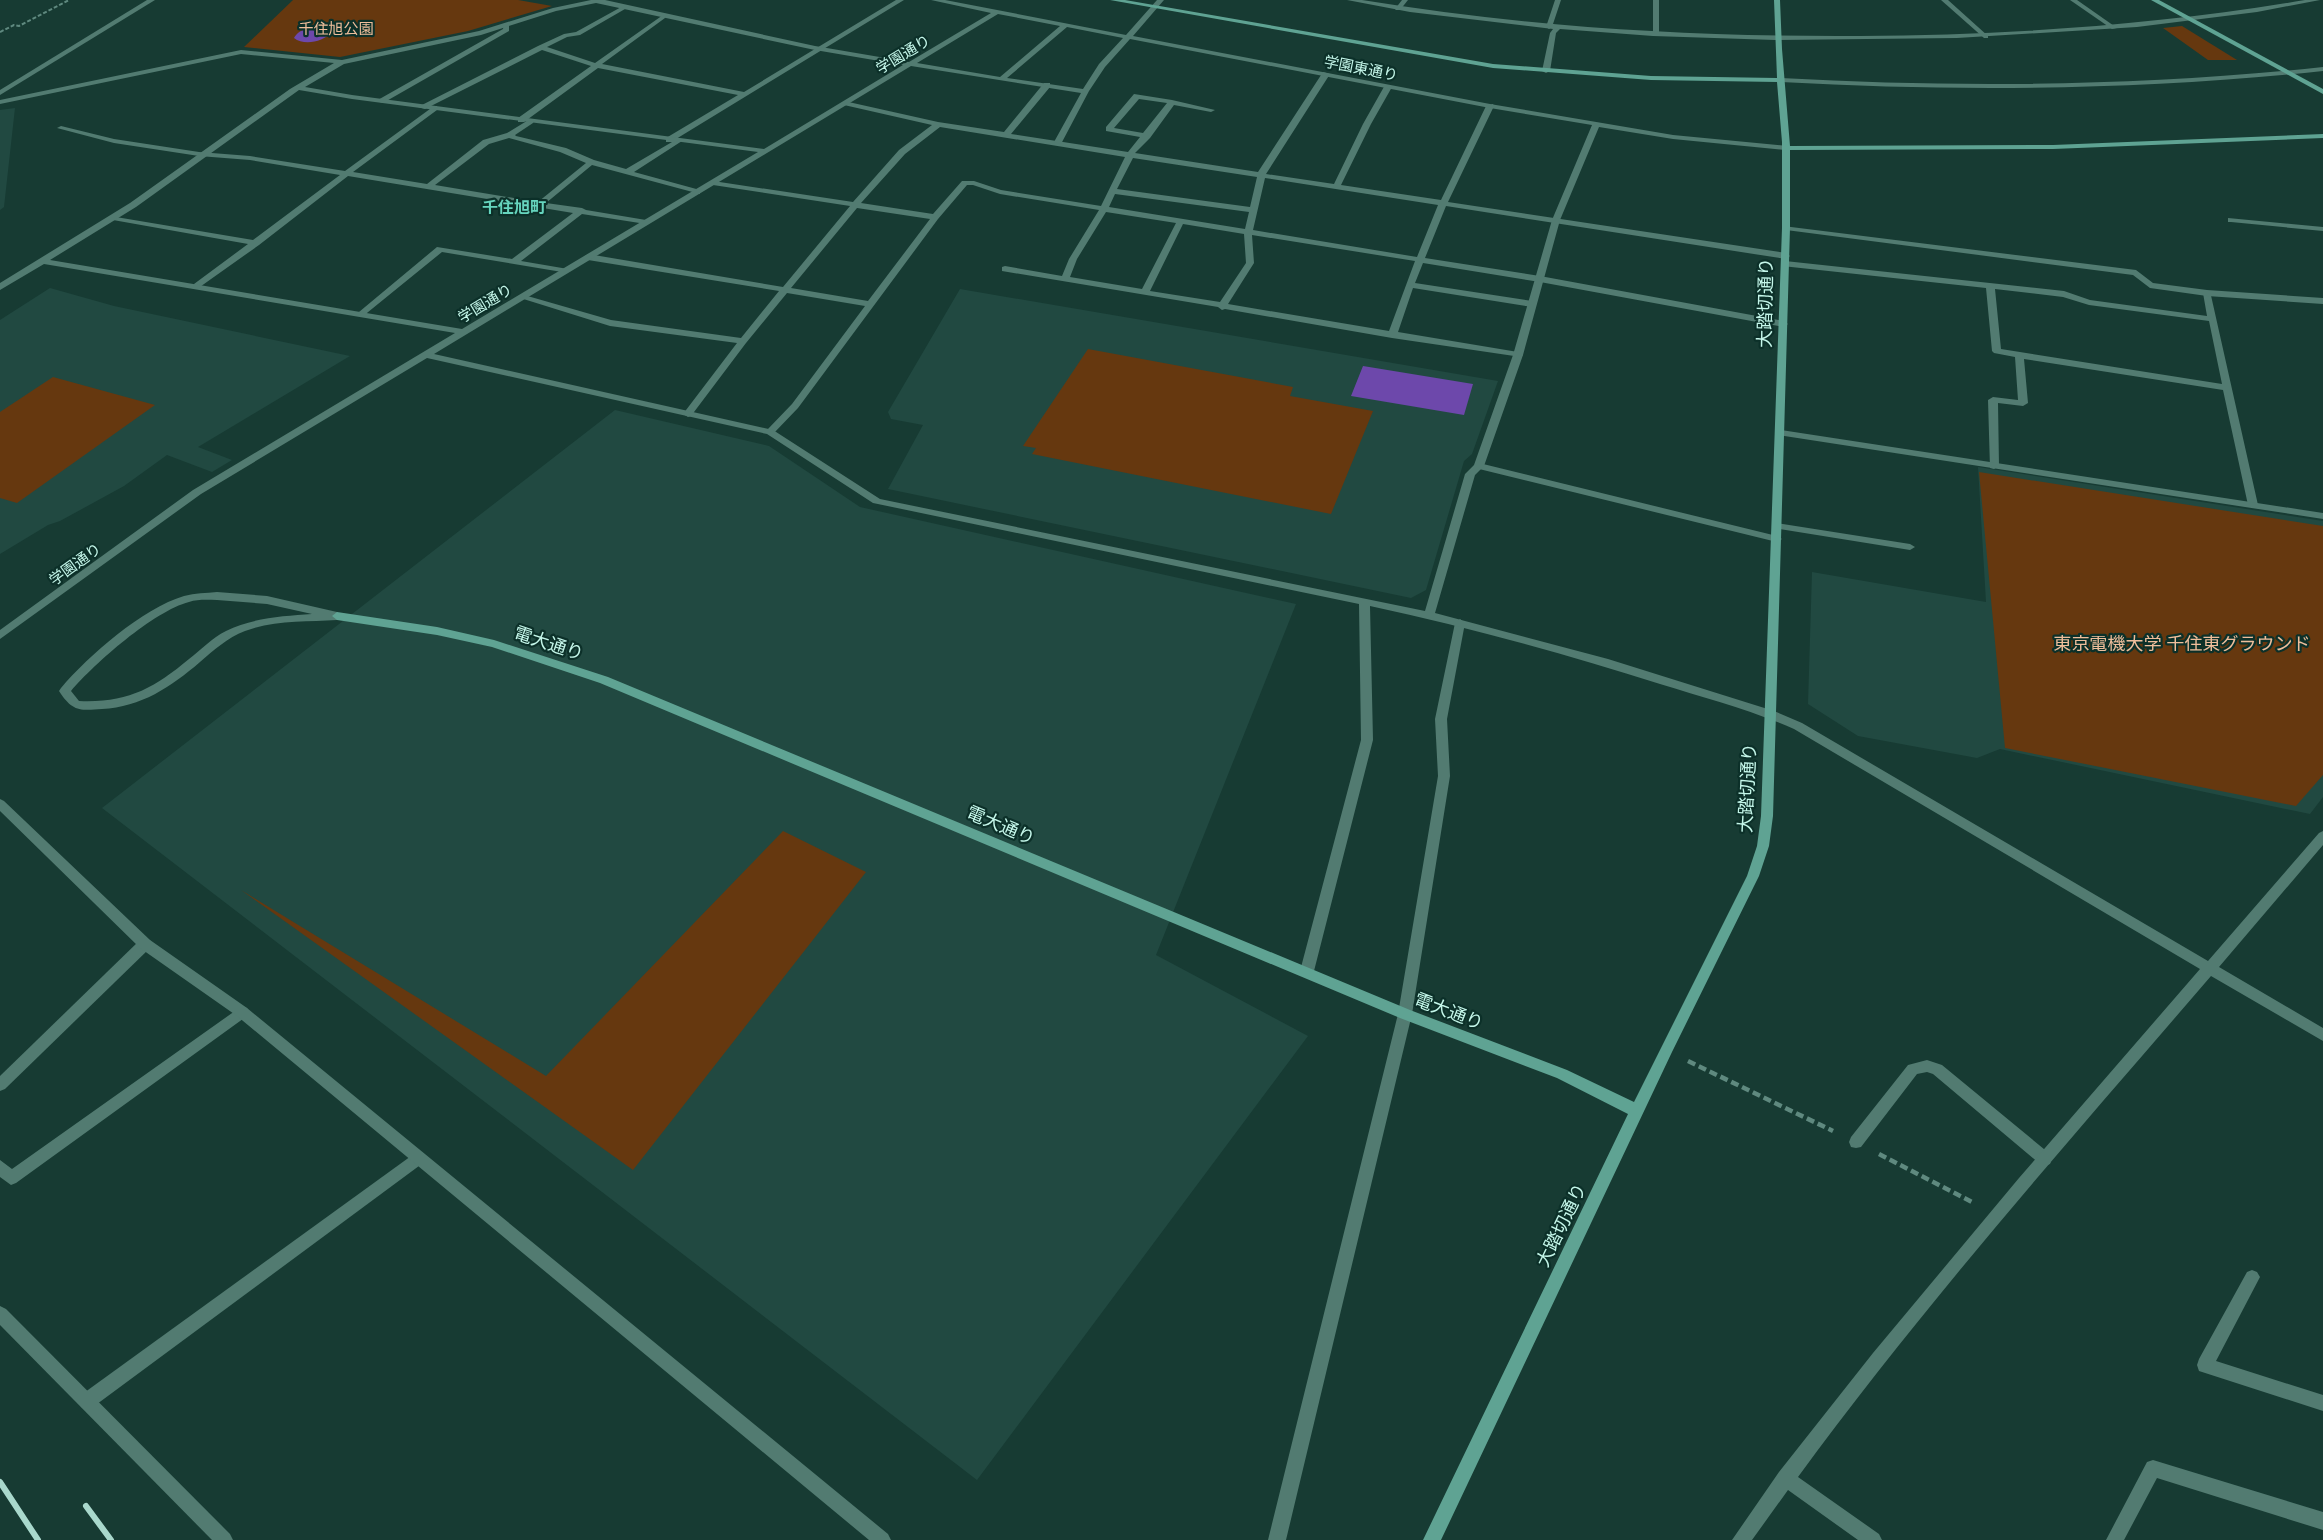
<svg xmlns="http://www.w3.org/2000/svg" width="2323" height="1540" font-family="Inter,'Noto Sans JP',sans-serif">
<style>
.built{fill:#214941}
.green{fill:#66380f}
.water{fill:#6d48ab}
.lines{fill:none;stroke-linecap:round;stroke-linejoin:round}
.path-far1{stroke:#5f897f;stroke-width:2;stroke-dasharray:4 2;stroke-linecap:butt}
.path{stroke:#5f897f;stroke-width:4.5;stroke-dasharray:8 4;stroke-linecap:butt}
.lane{fill:#527b71;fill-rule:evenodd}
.street{fill:#527b71;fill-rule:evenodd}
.secondary{fill:#5fa393;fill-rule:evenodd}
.rail{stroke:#a9d8cc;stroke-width:6}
.labels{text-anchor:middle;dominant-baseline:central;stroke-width:4.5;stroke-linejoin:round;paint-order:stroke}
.far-park-label{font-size:15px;fill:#efbe9b;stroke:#0c3029}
.far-street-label{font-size:15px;fill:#c5f7ea;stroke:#0c3029}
.far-neighbourhood-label{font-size:16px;font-weight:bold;fill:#66d5be;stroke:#0c3029}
.street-label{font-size:18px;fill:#c5f7ea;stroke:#0c3029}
.park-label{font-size:18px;fill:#efbe9b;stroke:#0c3029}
</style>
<rect width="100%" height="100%" fill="#173b33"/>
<g class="built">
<path d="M 15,108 L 4,207 L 0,210 L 0,110 Z"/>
<path d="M 50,288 L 114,306 L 350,356 L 198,447 L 232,460 L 212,472 L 167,455 L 124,486 L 60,521 L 48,525 L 0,554 L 0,320 Z"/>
<path d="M 960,289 L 1498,381 L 1472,454 L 1464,461 L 1426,590 L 1411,598 L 888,489 L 923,425 L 891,419 L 888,412 Z"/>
<path d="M 615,410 L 769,446 L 860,507 L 1296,604 L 1156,955 L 1308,1036 L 977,1480 L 102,808 Z"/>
<path d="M 1978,467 L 2323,521 L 2323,797 L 2310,814 L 2000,749 L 1977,758 L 1858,736 L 1808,704 L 1812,572 L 1986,602 Z"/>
</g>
<g class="green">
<path d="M 293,0 L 518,0 L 552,6 L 468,31 L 340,57 L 244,47 Z"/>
<path d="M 2182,26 L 2237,60 L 2208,60 L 2163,28 Z"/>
<path d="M 1088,349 L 1293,387 L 1290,396 L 1373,411 L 1331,514 L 1032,454 L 1036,448 L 1023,446 Z"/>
<path d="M 53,377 L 155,405 L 17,503 L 0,498 L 0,412 Z"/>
<path d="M 1979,472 L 2323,526 L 2323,775 L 2296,806 L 2005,748 Z"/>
<path d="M 783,831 L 866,872 L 633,1170 L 241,890 L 546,1076 Z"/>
</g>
<g class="water">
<path d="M 324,27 L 332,32 C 323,42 304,46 294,38 C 299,28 313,27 324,27 Z"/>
<path d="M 1363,366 L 1473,384 L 1464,415 L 1351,396 Z"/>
</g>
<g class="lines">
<path class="path-far1" d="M 0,32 L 14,25 L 19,26 L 69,0"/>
<g class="path">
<path d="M 1688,1061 L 1833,1131"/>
<path d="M 1879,1154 L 1974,1203"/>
</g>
<g class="lane">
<path d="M 896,0 L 904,0 L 676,139 L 682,141 L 634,172 L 700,190 L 700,194 L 592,165 L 546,203 L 582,208 L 586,210 L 646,220 L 650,222 L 646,224 L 582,214 L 521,261 L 568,269 L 568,273 L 442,252 L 362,317 L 358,314 L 359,312 L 437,247 L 512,259 L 573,213 L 348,176 L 259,245 L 197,289 L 194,288 L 194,284 L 248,244 L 113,220 L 109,218 L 110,216 L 253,240 L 340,175 L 250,160 L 199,156 L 114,143 L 57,128 L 61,126 L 114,139 L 199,152 L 250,156 L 345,171 L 434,106 L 437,106 L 437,110 L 353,172 L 427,184 L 483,140 L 507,133 L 530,119 L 534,121 L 533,123 L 515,135 L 516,136 L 566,148 L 594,160 L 626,169 L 672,142 L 666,142 L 666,138 L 738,95 L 598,68 L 524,122 L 518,122 L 518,118 L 591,66 L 542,50 L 425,109 L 418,107 L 538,46 L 564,34 L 576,32 L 623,6 L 625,7 L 625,9 L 580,35 L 567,37 L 547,47 L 595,63 L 663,15 L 666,17 L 665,18 L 602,64 L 744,92 ZM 509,138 L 560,152 L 586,163 L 538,202 L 435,185 L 489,144 Z"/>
<path d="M 1402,0 L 1408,0 L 1400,10 L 1396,10 L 1395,9 Z"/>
<path d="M 1555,0 L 1561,0 L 1552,27 L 1549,29 L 1546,27 Z"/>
<path d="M 1653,0 L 1659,0 L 1659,34 L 1656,36 L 1653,34 Z"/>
<path d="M 1941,0 L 1948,0 L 1988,36 L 1988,38 L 1984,38 Z"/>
<path d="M 2070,0 L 2077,0 L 2117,28 L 2112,29 Z"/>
<path d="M 504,23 L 509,24 L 509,31 L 383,103 L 376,101 L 503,29 Z"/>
<path d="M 1323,72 L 1330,74 L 1266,174 L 1334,184 L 1363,124 L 1385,85 L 1388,85 L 1392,87 L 1371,124 L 1341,185 L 1441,200 L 1486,106 L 1493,104 L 1494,106 L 1448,202 L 1786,253 L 1790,256 L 1786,259 L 1446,206 L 1425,258 L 1540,276 L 1784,321 L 1788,324 L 1784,327 L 1540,282 L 1423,263 L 1415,283 L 1532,301 L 1536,304 L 1532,307 L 1413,288 L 1398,332 L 1518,352 L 1523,355 L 1521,357 L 1392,338 L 1225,309 L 1222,310 L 1218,307 L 1002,271 L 1002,267 L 1005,266 L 1062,276 L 1069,259 L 1099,210 L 1000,194 L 973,185 L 967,185 L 938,219 L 798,408 L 773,434 L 770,435 L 765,432 L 767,430 L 792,404 L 865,306 L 787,293 L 746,343 L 691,416 L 688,417 L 683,414 L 737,343 L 610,326 L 517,297 L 524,295 L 611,320 L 741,338 L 779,291 L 588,260 L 584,257 L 588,254 L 783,287 L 850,206 L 713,185 L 709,183 L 713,181 L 853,202 L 899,150 L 932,125 L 844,105 L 844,101 L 938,122 L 1004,132 L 1044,83 L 1050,83 L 1050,87 L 1011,134 L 1128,152 L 1140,137 L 1106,131 L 1106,127 L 1134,94 L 1172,100 L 1215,110 L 1211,112 L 1174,105 L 1150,138 L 1135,153 L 1258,172 ZM 1139,99 L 1167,103 L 1143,133 L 1114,128 ZM 940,127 L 1125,157 L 1101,206 L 1001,190 L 974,181 L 962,181 L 933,214 L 861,203 L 905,154 ZM 1133,158 L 1257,177 L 1250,207 L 1117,189 ZM 1265,178 L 1438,205 L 1417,257 L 1253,230 ZM 1115,194 L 1249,212 L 1245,229 L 1109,207 ZM 857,208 L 930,219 L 868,301 L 791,288 ZM 1106,212 L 1176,223 L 1142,289 L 1070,277 L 1077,259 ZM 1183,224 L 1244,234 L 1246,263 L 1220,302 L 1150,291 ZM 1252,235 L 1415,261 L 1389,331 L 1228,304 L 1254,263 Z"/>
<path d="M 2228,218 L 2323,227 L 2323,231 L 2231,222 L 2228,222 Z"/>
<path d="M 1785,261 L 2064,291 L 2090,300 L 2207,316 L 2203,293 L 2210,291 L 2258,505 L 2253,508 L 2248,505 L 2223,390 L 2024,359 L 2028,403 L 2023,406 L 1998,403 L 1999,466 L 1994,469 L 1990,468 L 1988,400 L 1993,397 L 2018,400 L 2015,357 L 1994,353 L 1992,351 L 1986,288 L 1782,266 L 1782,262 ZM 1995,289 L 2063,297 L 2089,305 L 2209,321 L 2222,384 L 2001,349 Z"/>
<path d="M 1479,463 L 1777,536 L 1782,539 L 1777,542 L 1475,468 L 1475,464 Z"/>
<path d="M 1777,523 L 1910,544 L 1915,547 L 1910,550 L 1773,528 L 1772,526 L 1773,524 Z"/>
<path d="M 217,592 L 267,596 L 337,612 L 342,616 L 337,620 C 307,622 274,620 245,631 C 227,638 214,650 200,662 C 171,687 141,707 102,709 C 79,711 72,711 59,691 L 61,688 C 88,656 143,608 184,596 C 195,593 206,593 217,592 ZM 217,600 L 267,604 L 312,614 C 283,616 252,618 226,631 C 212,638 201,650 189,659 C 153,689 127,703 79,701 L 71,691 C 95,663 154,611 189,602 C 198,599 208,600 217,600 Z"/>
<path d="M 1460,619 L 1465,623 L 1447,719 L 1450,776 L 1412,1014 L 1286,1540 L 1268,1540 L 1398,1014 L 1438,776 L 1435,719 L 1455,623 Z"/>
<path d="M 145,939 L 150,940 L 152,944 L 150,948 L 5,1089 L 0,1091 L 0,1076 L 140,940 Z"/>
<path d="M 242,1006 L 247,1008 L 249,1012 L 247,1016 L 16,1183 L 11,1185 L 0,1177 L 0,1160 L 12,1169 Z"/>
<path d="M 1927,1060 L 1942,1065 L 2050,1154 L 2052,1159 L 2050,1164 L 2045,1166 L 2040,1164 L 1933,1074 L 1927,1072 L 1917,1074 L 1861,1147 L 1856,1148 L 1851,1147 L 1849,1142 L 1851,1137 L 1908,1065 Z"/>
<path d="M 418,1151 L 423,1153 L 425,1158 L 423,1163 L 93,1407 L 87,1409 L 81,1407 L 79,1401 L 81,1395 Z"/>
<path d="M 2252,1270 L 2257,1272 L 2260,1277 L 2216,1361 L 2323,1395 L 2323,1411 L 2199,1371 L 2197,1365 L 2199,1359 L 2247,1272 Z"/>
<path d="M 2153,1460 L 2323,1512 L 2323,1530 L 2157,1478 L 2124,1540 L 2106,1540 L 2147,1462 Z"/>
</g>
<g class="street">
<path d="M 147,0 L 155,0 L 0,95 L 0,90 Z"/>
<path d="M 591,0 L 605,0 L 815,46 L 909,62 L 991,13 L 931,0 L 945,0 L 1126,35 L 1157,0 L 1164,0 L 1133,36 L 1490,104 L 1673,135 L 1788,146 L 1788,150 L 1785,150 L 1673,139 L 1599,127 L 1560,220 L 1523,355 L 1484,466 L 1475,475 L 1435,613 L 1608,659 L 1774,711 L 1802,723 L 2208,961 L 2319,833 L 2323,831 L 2323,845 L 2219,967 L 2323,1028 L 2323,1041 L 2211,976 C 2070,1140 1926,1302 1798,1477 L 1879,1534 L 1882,1540 L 1858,1540 L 1788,1490 L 1752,1540 L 1732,1540 L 1779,1472 L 1873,1353 L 2019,1178 L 2200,969 L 1794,729 C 1751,710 1705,698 1660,684 C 1565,654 1468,627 1370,606 L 1373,740 L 1314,971 L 1312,975 L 1307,976 L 1302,975 L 1300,971 L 1361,740 L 1359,604 L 873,503 L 767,434 L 427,358 L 201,494 L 0,639 L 0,630 L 193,490 L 455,333 L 44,264 L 0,290 L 0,283 L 130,203 L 290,89 L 334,63 L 241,54 L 0,104 L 0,100 L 241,50 L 342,60 L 479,31 L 553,8 ZM 596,3 L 815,50 L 903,65 L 764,149 L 352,95 L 305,87 L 344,64 L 481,35 L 556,11 ZM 998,14 L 1060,26 L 1000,77 L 917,63 ZM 1067,27 L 1123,38 L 1099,64 L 1083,89 L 1007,78 ZM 1130,39 L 1490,108 L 1592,125 L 1552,220 L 1513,355 L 1474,465 L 1465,474 L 1425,611 L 880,499 L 773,430 L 434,354 L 911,66 L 1081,93 L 1054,142 L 1061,144 L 1089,91 L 1105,67 ZM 299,90 L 352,99 L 758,152 L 462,329 L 50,260 L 136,207 Z"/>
<path d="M 1347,0 L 1362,0 C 1527,27 1693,37 1860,36 C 2009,35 2158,25 2305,0 L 2320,0 L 2257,12 L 2137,27 L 1957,38 L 1775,40 L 1653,36 L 1560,29 L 1556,33 L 1550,71 L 1546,73 L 1542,71 L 1550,33 L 1553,29 L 1410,12 Z"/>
<path d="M 2323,67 L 2323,71 C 2142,90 1963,92 1781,82 L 1777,80 L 1781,78 C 1962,88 2142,86 2323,67 Z"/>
<path d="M 1783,226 L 2136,270 L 2153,283 L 2207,290 L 2323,298 L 2323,304 L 2207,296 L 2150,288 L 2133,275 L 1786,230 L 1783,230 Z"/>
<path d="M 1781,430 L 2323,513 L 2323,519 L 1778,435 L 1778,431 Z"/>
<path d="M 0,799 L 4,801 L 150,940 L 247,1008 L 888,1534 L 891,1540 L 869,1540 L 237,1016 L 140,948 L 0,811 Z"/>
<path d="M 0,1306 L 6,1309 L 230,1534 L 233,1540 L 212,1540 L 0,1325 Z"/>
</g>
<g class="secondary">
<path d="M 1110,0 L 1125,0 L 1493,64 L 1651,76 L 1777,78 L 1774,0 L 1780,0 L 1782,49 L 1790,146 L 2053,145 L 2323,134 L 2323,138 L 2053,149 L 1790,150 L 1790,228 L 1773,816 L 1769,846 L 1759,876 L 1672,1052 L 1441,1540 L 1423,1540 L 1628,1114 L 1557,1078 L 1400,1018 L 600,683 L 492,647 L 437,635 L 337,620 L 332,616 L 337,612 L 437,627 L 494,640 L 608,677 L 1410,1010 L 1567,1070 L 1634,1102 L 1747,876 L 1757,846 L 1761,816 L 1782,228 L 1782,142 L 1777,82 L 1651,80 L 1493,68 Z"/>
<path d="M 2151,0 L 2159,0 L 2323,89 L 2323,94 Z"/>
</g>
<g class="rail">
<path d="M 0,1482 L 38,1540"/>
<path d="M 86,1506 L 111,1540"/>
</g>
</g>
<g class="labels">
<g class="far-park-label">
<text x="336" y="28">千住旭公園</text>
</g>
<g class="far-street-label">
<text transform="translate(903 54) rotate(-31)">学園通り</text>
<text transform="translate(1361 68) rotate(11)">学園東通り</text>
<text transform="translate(485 303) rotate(-31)">学園通り</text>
<text transform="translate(75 564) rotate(-36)">学園通り</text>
</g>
<g class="far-neighbourhood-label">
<text x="514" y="207">千住旭町</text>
</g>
<g class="street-label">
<text transform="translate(1765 303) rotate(-89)">大踏切通り</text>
<text transform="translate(549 643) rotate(18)">電大通り</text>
<text transform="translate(1747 788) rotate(-87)">大踏切通り</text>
<text transform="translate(1001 825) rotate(23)">電大通り</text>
<text transform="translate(1449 1011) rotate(21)">電大通り</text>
<text transform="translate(1561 1225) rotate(-64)">大踏切通り</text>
</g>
<g class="park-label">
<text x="2182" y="643">東京電機大学 千住東グラウンド</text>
</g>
</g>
</svg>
